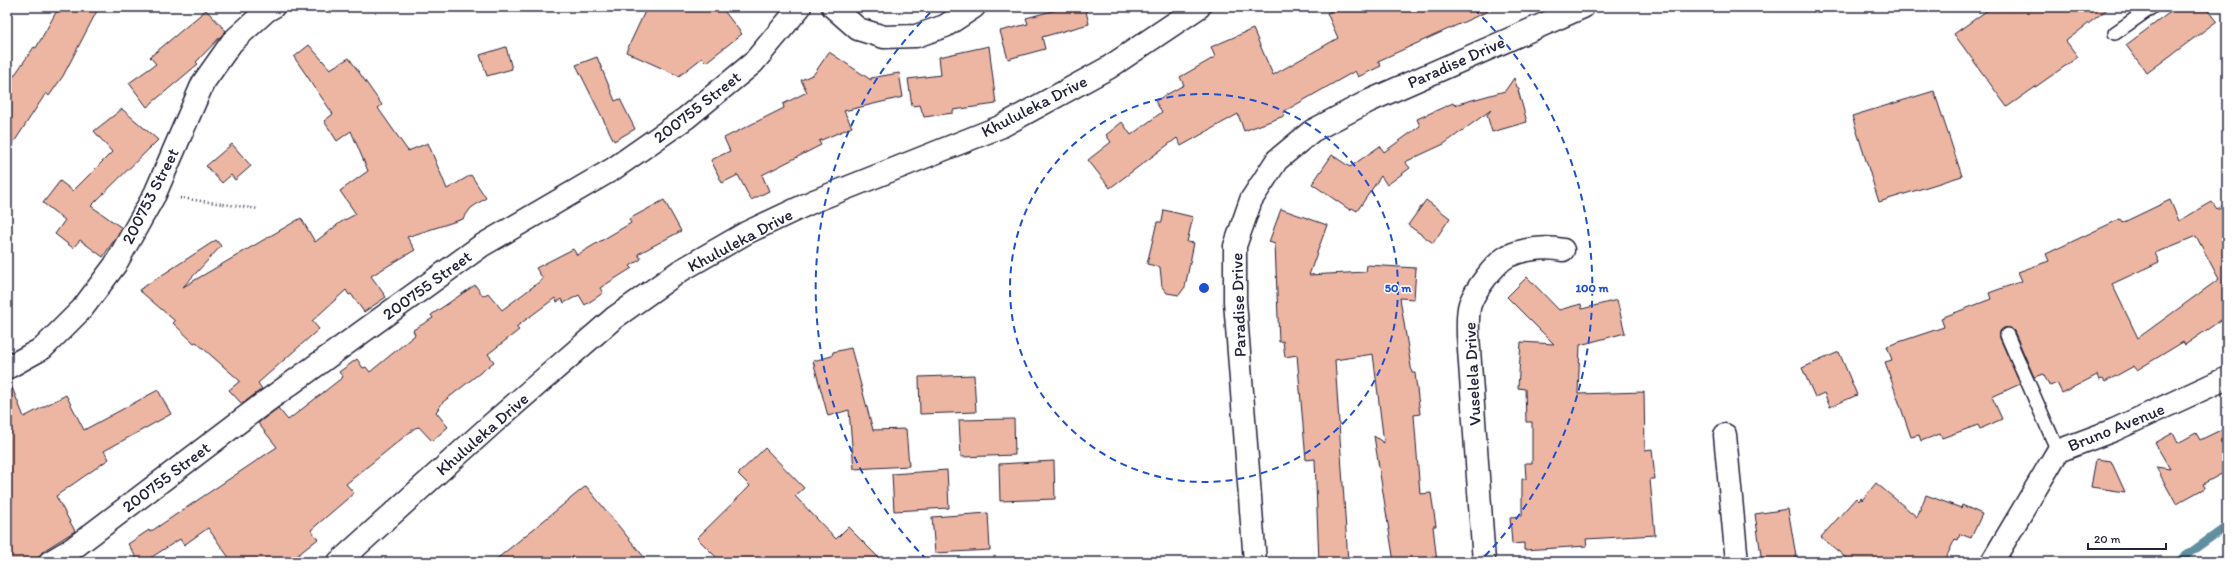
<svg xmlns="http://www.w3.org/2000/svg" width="2234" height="569" font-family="Itim,sans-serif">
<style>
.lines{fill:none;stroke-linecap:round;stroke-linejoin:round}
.stream{stroke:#6090a0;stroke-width:8}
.building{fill:#edb6a2;stroke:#22223b;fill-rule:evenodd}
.lane-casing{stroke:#22223b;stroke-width:16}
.street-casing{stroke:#22223b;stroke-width:25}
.secondary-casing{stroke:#22223b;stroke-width:25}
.path{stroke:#22223b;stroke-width:2.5;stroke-dasharray:1 3;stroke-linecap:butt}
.lane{stroke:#fff;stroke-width:13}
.street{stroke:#fff;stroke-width:22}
.secondary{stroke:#fff;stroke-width:22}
.ring{fill:none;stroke:#1d4ed8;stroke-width:2;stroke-dasharray:7 5}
.labels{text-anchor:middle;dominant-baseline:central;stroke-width:3;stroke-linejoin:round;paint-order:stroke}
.street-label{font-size:17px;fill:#22223b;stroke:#fff}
.centre{fill:#1d4ed8;stroke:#fff;stroke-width:2}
.ring-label{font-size:12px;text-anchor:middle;font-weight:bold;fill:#1d4ed8;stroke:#fff;stroke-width:3;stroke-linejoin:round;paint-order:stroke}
</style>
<rect width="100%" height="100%" fill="#fff"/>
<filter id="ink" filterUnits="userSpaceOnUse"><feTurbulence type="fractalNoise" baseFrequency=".025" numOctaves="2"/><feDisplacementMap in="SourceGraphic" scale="8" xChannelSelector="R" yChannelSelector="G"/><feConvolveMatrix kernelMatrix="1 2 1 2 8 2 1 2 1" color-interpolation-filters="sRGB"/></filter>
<g filter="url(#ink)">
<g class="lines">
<path class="stream" d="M 2177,562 L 2227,526"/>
</g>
<g class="building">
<path d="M 59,7 L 99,7 L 63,76 L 49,96 L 46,93 L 7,153 L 7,86 L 34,47 L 36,48 Z"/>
<path d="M 647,7 L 721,7 L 742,34 L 706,62 L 702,58 L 679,76 L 626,52 Z"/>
<path d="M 1067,7 L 1085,7 L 1089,24 L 1042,37 L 1045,49 L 1008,59 L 1000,31 L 1028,24 L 1026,18 Z"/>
<path d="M 1340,7 L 1497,7 L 1378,61 L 1381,66 L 1358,77 L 1355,71 L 1283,112 L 1284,116 L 1244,131 L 1238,114 L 1181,146 L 1177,138 L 1110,188 L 1088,160 L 1111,142 L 1106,135 L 1122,122 L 1131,135 L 1162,112 L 1155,101 L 1184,85 L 1180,77 L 1215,57 L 1211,47 L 1253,29 L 1273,75 L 1338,38 L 1327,13 Z"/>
<path d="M 1992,7 L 2110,7 L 2066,41 L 2078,57 L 2007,107 L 1954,34 Z"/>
<path d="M 2177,7 L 2206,7 L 2217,21 L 2147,73 L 2126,45 Z"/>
<path d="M 206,10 L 226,31 L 196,62 L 198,64 L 147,107 L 129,83 L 156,64 L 150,57 Z"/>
<path d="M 309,45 L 330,69 L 349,58 L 382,105 L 378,108 L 408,151 L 428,143 L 447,189 L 471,175 L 486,198 L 471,208 L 463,219 L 407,237 L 415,250 L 371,276 L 386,297 L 364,312 L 351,294 L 349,295 L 346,290 L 312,321 L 319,329 L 258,383 L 262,389 L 242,404 L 229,390 L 240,381 L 196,342 L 194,343 L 173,323 L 175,321 L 139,290 L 216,240 L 221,246 L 183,287 L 301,218 L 315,242 L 341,222 L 356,214 L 340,191 L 368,171 L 351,131 L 337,141 L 324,121 L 333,114 L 294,57 Z"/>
<path d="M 989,46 L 996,104 L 953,110 L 953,113 L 924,117 L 920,105 L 912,106 L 908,79 L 941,75 L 939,57 Z"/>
<path d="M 506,47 L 512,69 L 487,76 L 480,55 Z"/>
<path d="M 829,52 L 871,80 L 871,78 L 899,73 L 903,97 L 844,111 L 852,127 L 819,141 L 821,145 L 762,175 L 769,191 L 751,200 L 738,175 L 722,183 L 711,160 L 730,151 L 724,138 L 784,108 L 783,104 L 807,92 L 801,80 L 814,74 Z"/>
<path d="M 597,57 L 615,101 L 620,99 L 635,129 L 614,141 L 576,65 Z"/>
<path d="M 1514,78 L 1517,87 L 1520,89 L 1518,90 L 1527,122 L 1492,132 L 1487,115 L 1491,110 L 1444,144 L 1405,162 L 1410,168 L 1387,185 L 1381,176 L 1357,211 L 1352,208 L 1350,210 L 1312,184 L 1332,155 L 1350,167 L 1380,146 L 1384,152 L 1420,126 L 1417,119 L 1453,103 L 1454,105 L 1505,91 Z"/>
<path d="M 1934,91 L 1962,176 L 1879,202 L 1852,116 Z"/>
<path d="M 122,109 L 158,140 L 91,206 L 122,228 L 103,257 L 80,240 L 73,248 L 55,234 L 65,220 L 43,203 L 60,181 L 73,191 L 112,152 L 94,131 Z"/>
<path d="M 232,144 L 251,166 L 235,180 L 231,175 L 222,183 L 206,166 Z"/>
<path d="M 664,200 L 681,231 L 638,254 L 641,259 L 630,266 L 632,268 L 600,288 L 603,293 L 585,305 L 579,295 L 564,303 L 562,299 L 557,302 L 555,298 L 516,327 L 519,330 L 488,354 L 494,362 L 443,402 L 436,412 L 448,427 L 432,441 L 419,427 L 415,428 L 346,484 L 354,493 L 311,530 L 318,539 L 289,562 L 232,562 L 208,528 L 184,545 L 180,539 L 144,562 L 139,562 L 128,544 L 149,530 L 150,532 L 277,447 L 258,423 L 278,408 L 288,420 L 343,377 L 339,372 L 357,359 L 363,368 L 366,367 L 370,372 L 415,335 L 413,330 L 433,318 L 431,315 L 475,285 L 483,296 L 488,293 L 502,310 L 543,279 L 536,268 L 573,249 L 577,255 L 631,223 L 629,219 Z"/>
<path d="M 1426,200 L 1450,218 L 1433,243 L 1408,225 Z"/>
<path d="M 2170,200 L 2179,221 L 2212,202 L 2217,209 L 2227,204 L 2227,316 L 2185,345 L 2183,342 L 2137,370 L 2134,366 L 2105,382 L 2103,379 L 2099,380 L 2097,375 L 2062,393 L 2057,383 L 2050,386 L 2043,374 L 2034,377 L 2014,331 L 2011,328 L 2004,328 L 2000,331 L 2000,338 L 2020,384 L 1992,397 L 2002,419 L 1980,429 L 1978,425 L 1942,438 L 1940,434 L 1921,441 L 1919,435 L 1911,437 L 1885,362 L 1892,360 L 1887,346 L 1944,327 L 1941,318 L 1991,299 L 1989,293 L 2022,281 L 2018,272 L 2049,261 L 2046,254 L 2120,219 L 2122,223 ZM 2196,236 L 2219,279 L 2138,338 L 2112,284 L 2159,262 L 2155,253 Z"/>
<path d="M 1281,209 L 1327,225 L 1309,275 L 1366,272 L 1367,265 L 1416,268 L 1414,299 L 1400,298 L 1412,373 L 1415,373 L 1420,414 L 1414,415 L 1420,494 L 1431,493 L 1436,526 L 1433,526 L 1437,562 L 1394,562 L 1374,436 L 1384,443 L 1373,354 L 1335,360 L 1348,562 L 1319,562 L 1315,459 L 1306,460 L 1297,355 L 1285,357 L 1283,341 L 1279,342 L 1275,244 L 1269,242 Z"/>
<path d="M 1164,210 L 1193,217 L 1187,242 L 1194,243 L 1185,287 L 1179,295 L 1167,293 L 1162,287 L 1160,267 L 1147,264 L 1157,222 L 1162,222 Z"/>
<path d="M 1527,277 L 1559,310 L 1581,304 L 1582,309 L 1617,300 L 1625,333 L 1580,345 L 1578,394 L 1644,392 L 1645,450 L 1652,449 L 1655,479 L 1650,479 L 1655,535 L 1586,539 L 1587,546 L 1524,550 L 1524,543 L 1512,544 L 1510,517 L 1522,516 L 1522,479 L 1526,479 L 1525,463 L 1532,463 L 1532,422 L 1526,422 L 1525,389 L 1518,388 L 1521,342 L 1554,344 L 1507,297 Z"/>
<path d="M 851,348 L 873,430 L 906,429 L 909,466 L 854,469 L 849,410 L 828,416 L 813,361 L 832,356 L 833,352 Z"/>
<path d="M 1839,352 L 1857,395 L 1830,407 L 1824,393 L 1815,397 L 1802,368 Z"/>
<path d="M 974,375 L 976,412 L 920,414 L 919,377 Z"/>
<path d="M 7,380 L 9,380 L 24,417 L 66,395 L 84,430 L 158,390 L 171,414 L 104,451 L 109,459 L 56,496 L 75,531 L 43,551 L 35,562 L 7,562 Z"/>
<path d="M 1014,419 L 1015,455 L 961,457 L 959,420 Z"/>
<path d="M 2227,427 L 2227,471 L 2203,484 L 2205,488 L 2176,504 L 2156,467 L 2170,469 L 2155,443 L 2173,433 L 2178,443 L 2196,433 L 2200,440 Z"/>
<path d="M 765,448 L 804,488 L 795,496 L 836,539 L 848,527 L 883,562 L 721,562 L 697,538 L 750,486 L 738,474 Z"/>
<path d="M 2096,459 L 2111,461 L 2125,492 L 2091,487 Z"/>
<path d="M 1054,461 L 1055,499 L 1000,501 L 999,464 Z"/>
<path d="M 947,470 L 949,508 L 894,511 L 892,474 Z"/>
<path d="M 1876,483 L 1917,517 L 1926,495 L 1961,508 L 1962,505 L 1982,514 L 1971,538 L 1960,534 L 1958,540 L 1955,539 L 1944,562 L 1851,562 L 1821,537 L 1856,498 L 1859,501 L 1861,498 L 1862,500 Z"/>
<path d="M 586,486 L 648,562 L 493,562 Z"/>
<path d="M 1788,509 L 1797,562 L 1762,562 L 1755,514 Z"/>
<path d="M 988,513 L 990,550 L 935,553 L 932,517 Z"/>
</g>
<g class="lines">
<defs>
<g id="lane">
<path d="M 2115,33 L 2152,7"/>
<path d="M 2007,335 L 2058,451"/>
</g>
<g id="street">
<path d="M 833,7 L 858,29 L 884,37 L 916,36 L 945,26 L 974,7"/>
<path d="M 7,368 L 43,348 L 82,309 L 115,265 L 155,194 L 203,83 L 232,42 L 266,11 L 273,7"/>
<path d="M 1725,435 L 1737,562"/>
<path d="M 50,562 L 72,549 L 260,406 L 481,246 L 613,169 L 686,118 L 753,63 L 800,7"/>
<path d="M 1255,562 L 1235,301 L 1235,246 L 1251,200 L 1277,160 L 1312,131 L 1369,101 L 1583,7"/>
<path d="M 1484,562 L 1468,335 C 1468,325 1467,313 1470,304 C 1475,290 1495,263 1508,256 C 1524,249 1546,246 1563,250"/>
<path d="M 1992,562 L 2058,451 L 2114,430 L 2227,378"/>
</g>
<path id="secondary" d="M 339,562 L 492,424 L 614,318 L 680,271 L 746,233 L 814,201 L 1000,127 L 1108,68 L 1199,7"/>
</defs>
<use href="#lane" class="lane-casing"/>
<use href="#street" class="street-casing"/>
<use href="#secondary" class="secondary-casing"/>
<g class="path">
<path d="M 7,23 L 14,7"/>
<path d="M 180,198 L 259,209"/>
</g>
<use href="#lane" class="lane"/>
<use href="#street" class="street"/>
<use href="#secondary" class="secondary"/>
</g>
</g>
<g class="ring">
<circle cx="1204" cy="288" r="194"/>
<path d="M927 560A388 388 0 0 1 934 9M1474 9A388 388 0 0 1 1481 560"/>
</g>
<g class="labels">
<g class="street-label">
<text transform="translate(1456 62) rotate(-24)">Paradise Drive</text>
<text transform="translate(1034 106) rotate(-27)">Khululeka Drive</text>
<text transform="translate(697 107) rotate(-38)">200755 Street</text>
<text transform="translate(150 196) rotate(-63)">200753 Street</text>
<text transform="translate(740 240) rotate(-28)">Khululeka Drive</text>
<text transform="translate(427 285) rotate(-36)">200755 Street</text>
<text transform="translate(1238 305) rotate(-92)">Paradise Drive</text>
<text transform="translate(1472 374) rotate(-93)">Vuselela Drive</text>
<text transform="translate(2116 427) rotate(-22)">Bruno Avenue</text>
<text transform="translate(482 434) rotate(-41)">Khululeka Drive</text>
<text transform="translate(166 477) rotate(-37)">200755 Street</text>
</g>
</g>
<circle cx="1204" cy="288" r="6" class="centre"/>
<g class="ring-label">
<text x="1398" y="292">50 m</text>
<text x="1592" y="292">100 m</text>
</g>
<rect width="2234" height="569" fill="none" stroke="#fff" stroke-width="24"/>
<rect x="12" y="12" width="2210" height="545" fill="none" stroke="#22223b" stroke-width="1.5" filter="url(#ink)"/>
<path d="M2088 543v6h78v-6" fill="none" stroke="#22223b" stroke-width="2"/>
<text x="2094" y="543" font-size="12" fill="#22223b" stroke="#ffffff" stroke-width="3" paint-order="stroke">20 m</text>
</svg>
